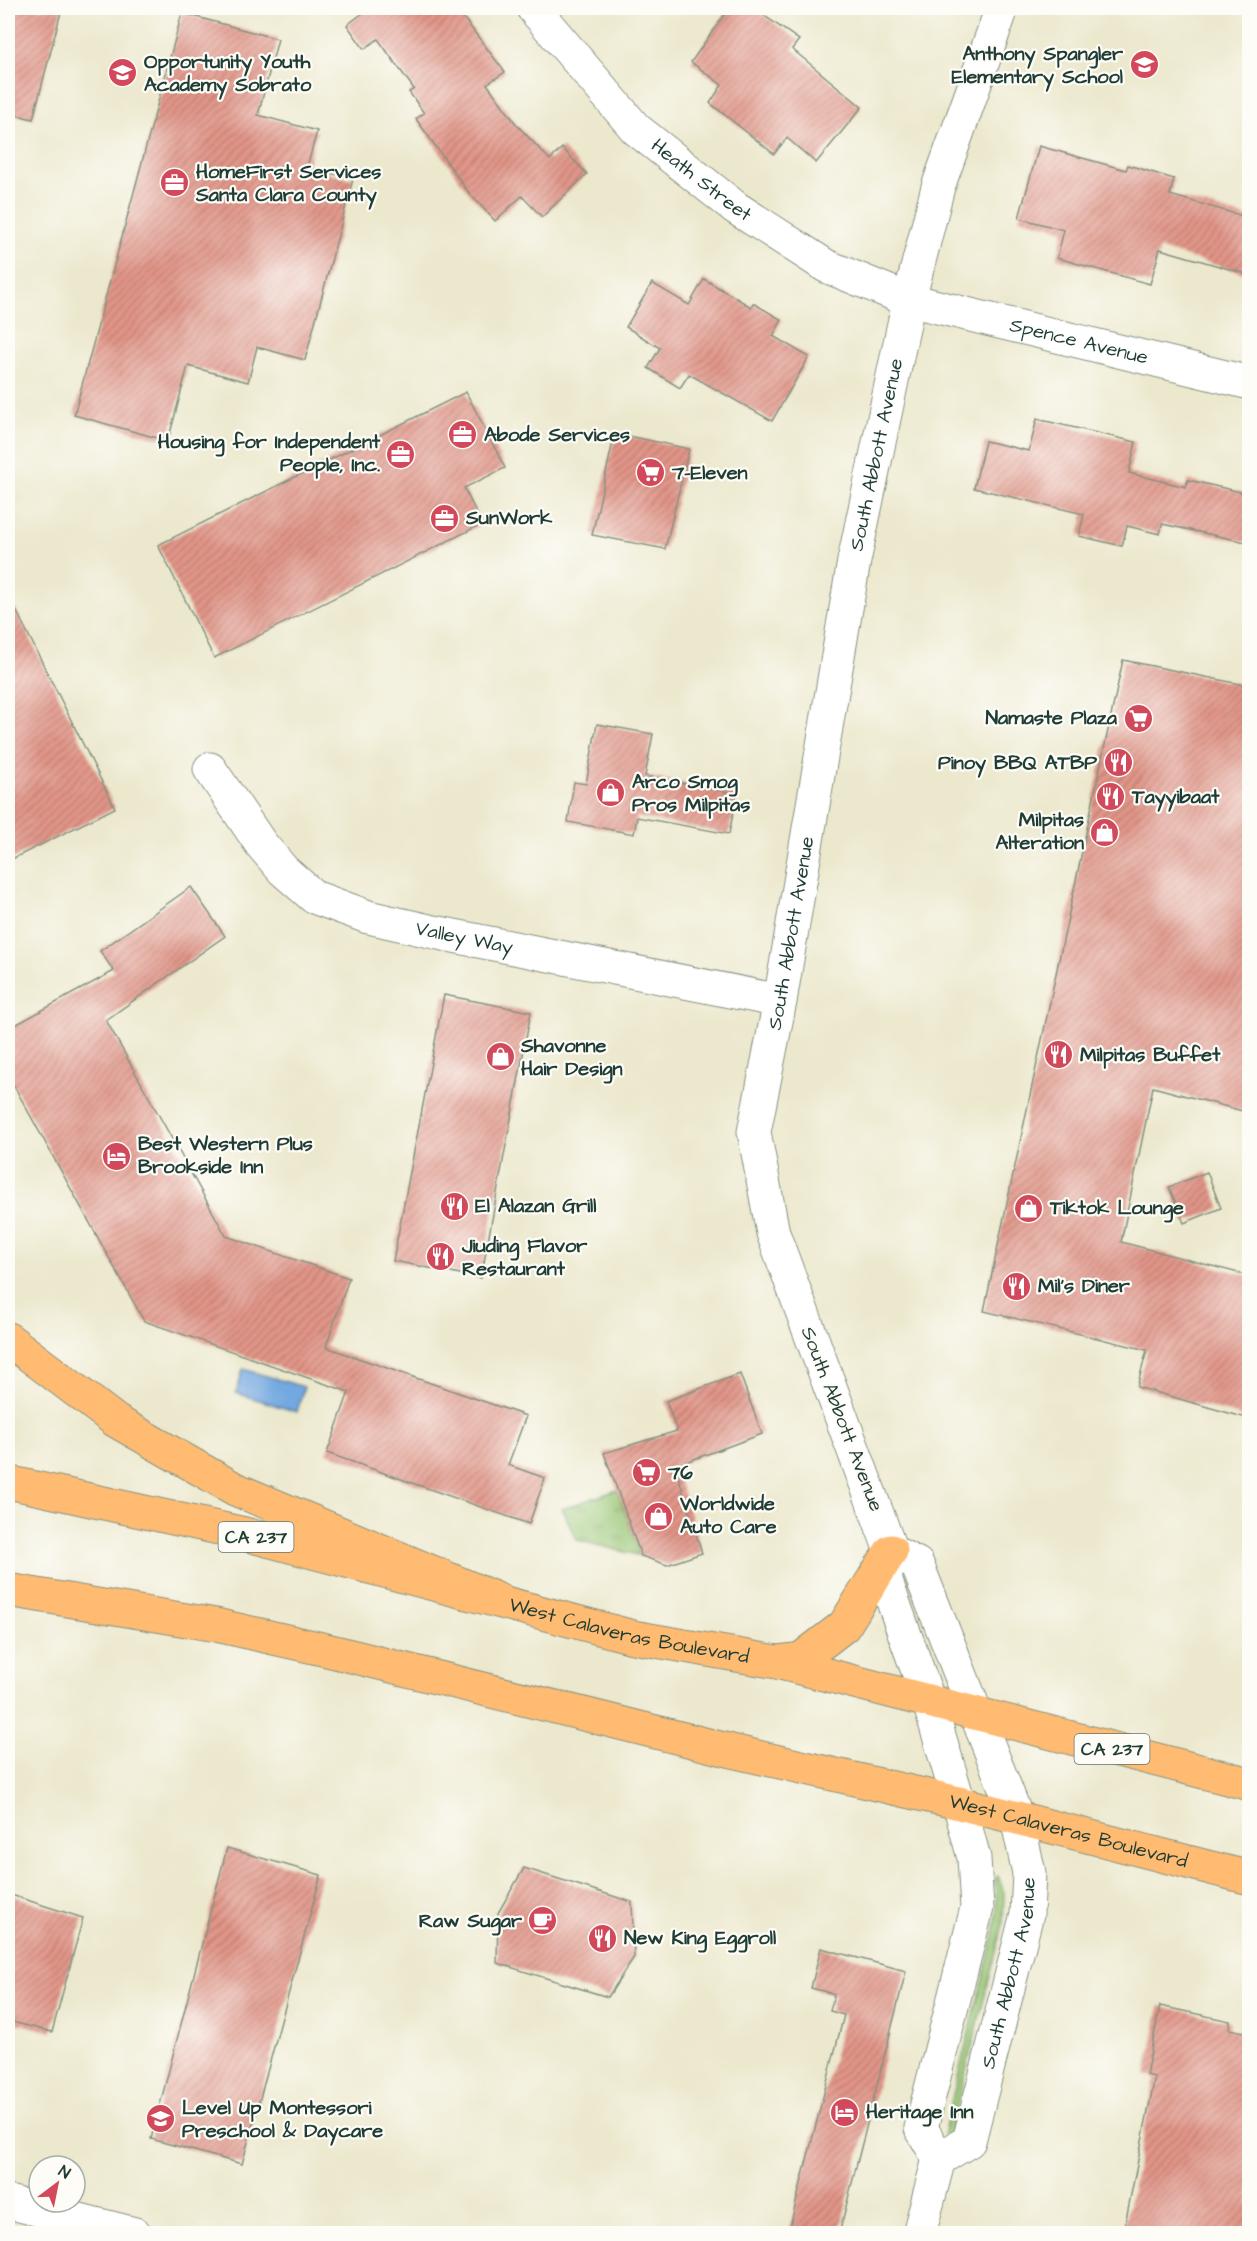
<svg xmlns="http://www.w3.org/2000/svg" width="1257" height="2241" font-family="'Architects Daughter',sans-serif">
<style>
.grass{fill:#97c472;stroke:#5b8053;stroke-width:1.5}
.park{fill:url(#park-tufts);stroke:#5b8053;stroke-width:1.5}
.water{fill:#73a8e0;stroke:#49728a;stroke-width:1.5}
.building{fill:url(#building-hatch)}
.lines{fill:none;stroke-linecap:round;stroke-linejoin:round}
.minor-casing{stroke:#869280;stroke-width:35}
.tertiary-casing{stroke:#869280;stroke-width:35}
.trunk-casing{stroke:#869280;stroke-width:35}
.motorway-casing{stroke:#869280;stroke-width:35}
.minor{stroke:#fff;stroke-width:33}
.tertiary{stroke:#fff;stroke-width:33}
.trunk{stroke:#ffbb71;stroke-width:33}
.motorway{stroke:#ffbb71;stroke-width:33}
.labels{text-anchor:middle;dominant-baseline:central;stroke-width:4.5;stroke-linejoin:round;paint-order:stroke}
.shield{fill:#fdfcf7;stroke:#62766e;stroke-width:1.5}
.shield-label{font-size:18px;font-weight:bold;fill:#1f3d34}
.poi-label{font-size:20px;font-weight:bold;fill:#1f3d34;stroke:#fdfcf7;text-anchor:start}
.street-label{font-size:20px;fill:#1f3d34;stroke:#fdfcf7}
</style>
<defs>
<pattern id="park-tufts" width="24" height="20" patternUnits="userSpaceOnUse" patternTransform="scale(1.5)"><rect width="24" height="20" fill="#97c472"/><path d="M3 7l-1-3M5 7V3M7 7l1-3M15 17l-1-3M17 17v-4M19 17l1-3" fill="none" stroke="#7ba05e"/></pattern>
<pattern id="building-hatch" width="6" height="6" patternUnits="userSpaceOnUse" patternTransform="scale(1.5)"><rect width="6" height="6" fill="#e29588"/><path d="M-1 1l2-2M0 6l6-6M5 7l2-2" fill="none" stroke="#b77b70"/></pattern>
</defs>
<rect width="100%" height="100%" fill="#fdfcf7"/>
<filter id="ink" filterUnits="userSpaceOnUse"><feTurbulence type="fractalNoise" baseFrequency=".0167" numOctaves="2"/><feDisplacementMap in="SourceGraphic" scale="12" xChannelSelector="R" yChannelSelector="G"/><feConvolveMatrix kernelMatrix="1 2 1 2 8 2 1 2 1" color-interpolation-filters="sRGB"/></filter>
<filter id="wash" filterUnits="userSpaceOnUse"><feTurbulence type="fractalNoise" baseFrequency=".008" numOctaves="4" result="noise"/><feDisplacementMap in="SourceGraphic" scale="24" xChannelSelector="R" yChannelSelector="G"/><feGaussianBlur stdDeviation="1.35" result="paint"/><feColorMatrix in="noise" values="0 0 0 0 0 0 0 0 0 0 0 0 0 0 0 0 0 1.4 0 .05"/><feComposite in="paint" operator="in"/></filter>
<g filter="url(#wash)">
<rect width="100%" height="100%" fill="#ece8cd"/>
<path class="grass" d="M 998,1876 L 1004,1893 L 1003,1925 L 948,2141 L 943,2135 L 994,1935 L 997,1910 L 995,1879 Z"/>
<path class="park" d="M 617,1490 L 641,1556 L 577,1540 L 562,1509 Z"/>
<path class="water" d="M 243,1369 L 304,1387 L 297,1412 L 236,1393 Z"/>
<g id="blocks">
<g class="building">
<path d="M 8,8 L 62,8 L 33,119 L 8,113 Z"/>
<path d="M 370,8 L 456,8 L 505,72 L 487,84 L 517,125 L 550,160 L 562,148 L 587,174 L 542,217 L 522,196 L 495,221 L 469,193 L 416,119 L 424,113 L 409,92 L 414,89 L 378,39 L 364,49 L 347,25 Z"/>
<path d="M 729,8 L 753,8 L 799,40 L 792,49 L 862,107 L 816,163 L 787,138 L 774,154 L 710,103 L 722,85 L 691,62 Z"/>
<path d="M 182,13 L 278,39 L 258,115 L 317,131 L 307,167 L 353,179 L 305,360 L 257,347 L 248,382 L 188,366 L 168,441 L 74,415 Z"/>
<path d="M 1039,146 L 1126,170 L 1128,165 L 1174,179 L 1170,195 L 1250,218 L 1250,275 L 1160,249 L 1150,284 L 1057,258 L 1064,230 L 1019,218 Z"/>
<path d="M 704,279 L 751,307 L 753,303 L 782,320 L 773,336 L 809,357 L 772,421 L 689,374 L 680,388 L 648,368 L 660,348 L 626,327 L 652,283 L 689,305 Z"/>
<path d="M 466,392 L 505,468 L 464,488 L 482,524 L 214,658 L 158,545 Z"/>
<path d="M 1037,419 L 1136,442 L 1129,473 L 1186,487 L 1188,480 L 1250,494 L 1250,543 L 1162,524 L 1160,534 L 1127,526 L 1122,546 L 1079,536 L 1084,514 L 974,488 L 985,441 L 1029,451 Z"/>
<path d="M 615,433 L 689,449 L 665,549 L 592,535 Z"/>
<path d="M 8,594 L 115,808 L 8,861 Z"/>
<path d="M 1123,660 L 1250,686 L 1250,1113 L 1153,1087 L 1121,1242 L 1250,1276 L 1250,1419 L 1137,1387 L 1147,1350 L 984,1311 Z"/>
<path d="M 597,724 L 653,734 L 645,776 L 737,794 L 729,834 L 637,817 L 634,834 L 568,822 L 574,782 L 586,784 Z"/>
<path d="M 191,887 L 225,936 L 106,1020 L 226,1236 L 349,1278 L 326,1347 L 526,1416 L 508,1465 L 545,1478 L 529,1524 L 327,1453 L 349,1392 L 144,1321 L 8,1075 L 8,1029 L 114,971 L 100,951 Z"/>
<path d="M 444,995 L 531,1012 L 481,1278 L 393,1261 Z"/>
<path d="M 1207,1172 L 1221,1208 L 1184,1223 L 1169,1187 Z"/>
<path d="M 740,1374 L 762,1434 L 675,1466 L 702,1553 L 667,1565 L 641,1556 L 604,1453 L 677,1431 L 666,1401 Z"/>
<path d="M 227,1848 L 321,1875 L 242,2164 L 151,2139 Z"/>
<path d="M 524,1868 L 632,1902 L 634,1957 L 608,1997 L 497,1963 L 498,1913 Z"/>
<path d="M 8,1894 L 83,1918 L 52,2032 L 8,2021 Z"/>
<path d="M 821,1948 L 906,1971 L 839,2234 L 788,2234 L 844,2015 L 830,2011 L 834,1994 L 811,1988 Z"/>
<path d="M 1160,2006 L 1230,2021 L 1229,2029 L 1250,2033 L 1250,2234 L 1170,2234 L 1125,2224 L 1155,2077 L 1146,2075 Z"/>
</g>
</g>
</g>
<g filter="url(#ink)">
<use href="#blocks" fill-opacity="0" stroke="#869280" stroke-width="1.5"/>
<g class="lines">
<defs>
<g id="minor">
<path id="s1" d="M 533,8 L 636,129 L 736,208 L 826,266 L 909,300 L 1250,383"/>
<path id="s2" d="M 210,769 L 261,844 L 283,870 L 314,897 L 368,917 L 434,932 L 780,1001"/>
<path id="s3" d="M 939,2159 L 969,2141 L 1027,1914 L 1029,1873 L 1017,1818"/>
<path d="M 8,2202 L 135,2234"/>
<path d="M 919,2234 L 939,2159 L 921,2128 L 977,1908 L 974,1858 L 959,1803"/>
</g>
<g id="tertiary">
<path d="M 891,1551 L 917,1564 L 1017,1818"/>
<path id="s4" d="M 959,1803 L 929,1702 L 885,1579 L 891,1551 L 773,1233 L 754,1132 L 780,1001 L 854,561 L 909,300 L 938,187 L 1002,8"/>
</g>
<g id="trunk">
<path id="s5" d="M 8,1482 L 241,1533 L 633,1637 L 777,1662 L 1250,1784"/>
<path id="s6" d="M 8,1590 L 216,1625 L 331,1651 L 736,1752 L 959,1803 L 1250,1878"/>
<path d="M 777,1662 L 801,1659 L 844,1626 L 891,1551"/>
</g>
<path id="motorway" d="M 8,1339 L 116,1421 L 235,1489 L 503,1602"/>
</defs>
<use href="#minor" class="minor-casing"/>
<use href="#tertiary" class="tertiary-casing"/>
<use href="#trunk" class="trunk-casing"/>
<use href="#motorway" class="motorway-casing"/>
<use href="#minor" class="minor"/>
<use href="#tertiary" class="tertiary"/>
<use href="#trunk" class="trunk"/>
<use href="#motorway" class="motorway"/>
</g>
</g>
<defs>
<symbol id="school-disc" viewBox="-11 -11 22 22"><circle r="9.5" fill="#d1495b" stroke="#fdfcf7"/><path d="M0-5L7-2L0 1L-7-2ZM-4 1L0 2.5L4 1V4Q0 6-4 4Z" fill="#fff"/></symbol>
<symbol id="office-disc" viewBox="-11 -11 22 22"><circle r="9.5" fill="#d1495b" stroke="#fdfcf7"/><path d="M-6-3h4V-5.5h4V-3h4V5H-6ZM-1-4.5V-3h2v-1.5ZM-6 0V1H6V0Z" fill="#fff"/></symbol>
<symbol id="supermarket-disc" viewBox="-11 -11 22 22"><circle r="9.5" fill="#d1495b" stroke="#fdfcf7"/><path d="M-6-5.5h2.5l.6 2H6L4.5 2H-2.5L-4.4-4H-6ZM-1.5 3.2a1.3 1.3 0 1 0 .1 0ZM3 3.2a1.3 1.3 0 1 0 .1 0Z" fill="#fff"/></symbol>
<symbol id="restaurant-disc" viewBox="-11 -11 22 22"><circle r="9.5" fill="#d1495b" stroke="#fdfcf7"/><path d="M-5-6h1v4h1v-4h1v4h1v-4h1v5L-1.5 .5V6h-2V.5L-5-1ZM5-6V6H3V1.5H1.5Q1.5-4 5-6Z" fill="#fff"/></symbol>
<symbol id="shop-disc" viewBox="-11 -11 22 22"><circle r="9.5" fill="#d1495b" stroke="#fdfcf7"/><path d="M-5-2.5h2.3a2.7 3.5 0 0 1 5.4 0H5L5.5 6h-11ZM-1.5-2.5h3a1.5 2.3 0 0 0-3 0Z" fill="#fff"/></symbol>
<symbol id="hotel-disc" viewBox="-11 -11 22 22"><circle r="9.5" fill="#d1495b" stroke="#fdfcf7"/><path d="M-6-4.5h1.5V1H6V5H4.5V3h-9V5H-6ZM-4 0a1.8 1.8 0 1 1 3.6 0ZM.5 0V-2.5h3Q6-2.5 6 0Z" fill="#fff"/></symbol>
<symbol id="cafe-disc" viewBox="-11 -11 22 22"><circle r="9.5" fill="#d1495b" stroke="#fdfcf7"/><path d="M-5.5-4.5H6V0H3Q3 3.5 0 3.5H-2.5Q-5.5 3.5-5.5 0ZM3-3.2v2h1.7v-2ZM-6 4.5H4V6H-6Z" fill="#fff"/></symbol>
</defs>
<g fill-rule="evenodd">
<use href="#school-disc" x="1128" y="48" width="33" height="33"/>
<use href="#school-disc" x="106" y="56" width="33" height="33"/>
<use href="#office-disc" x="158" y="166" width="33" height="33"/>
<use href="#office-disc" x="446" y="418" width="33" height="33"/>
<use href="#office-disc" x="384" y="438" width="33" height="33"/>
<use href="#supermarket-disc" x="634" y="456" width="33" height="33"/>
<use href="#office-disc" x="428" y="502" width="33" height="33"/>
<use href="#supermarket-disc" x="1122" y="702" width="33" height="33"/>
<use href="#restaurant-disc" x="1102" y="746" width="33" height="33"/>
<use href="#shop-disc" x="594" y="776" width="33" height="33"/>
<use href="#restaurant-disc" x="1094" y="780" width="33" height="33"/>
<use href="#shop-disc" x="1088" y="816" width="33" height="33"/>
<use href="#restaurant-disc" x="1042" y="1038" width="33" height="33"/>
<use href="#shop-disc" x="484" y="1040" width="33" height="33"/>
<use href="#hotel-disc" x="100" y="1140" width="33" height="33"/>
<use href="#restaurant-disc" x="438" y="1190" width="33" height="33"/>
<use href="#shop-disc" x="1012" y="1192" width="33" height="33"/>
<use href="#restaurant-disc" x="424" y="1240" width="33" height="33"/>
<use href="#restaurant-disc" x="1000" y="1270" width="33" height="33"/>
<use href="#supermarket-disc" x="630" y="1456" width="33" height="33"/>
<use href="#shop-disc" x="642" y="1500" width="33" height="33"/>
<use href="#cafe-disc" x="526" y="1904" width="33" height="33"/>
<use href="#restaurant-disc" x="586" y="1922" width="33" height="33"/>
<use href="#hotel-disc" x="828" y="2096" width="33" height="33"/>
<use href="#school-disc" x="144" y="2102" width="33" height="33"/>
</g>
<g class="labels">
<g class="shield">
<rect x="218.5" y="1522" width="75" height="30" rx="4.5"/>
<rect x="1074.5" y="1734" width="75" height="30" rx="4.5"/>
</g>
<g class="shield-label">
<text x="256" y="1537">CA 237</text>
<text x="1112" y="1749">CA 237</text>
</g>
<g class="poi-label">
<text x="1123" y="54" text-anchor="end">Anthony Spangler<tspan x="1123" dy="23">Elementary School</tspan></text>
<text x="144" y="62">Opportunity Youth<tspan x="144" dy="23">Academy Sobrato</tspan></text>
<text x="196" y="172">HomeFirst Services<tspan x="196" dy="23">Santa Clara County</tspan></text>
<text x="484" y="435">Abode Services</text>
<text x="380" y="442" text-anchor="end">Housing for Independent<tspan x="380" dy="23">People, Inc.</tspan></text>
<text x="672" y="473">7-Eleven</text>
<text x="466" y="518">SunWork</text>
<text x="1117" y="718" text-anchor="end">Namaste Plaza</text>
<text x="1097" y="763" text-anchor="end">Pinoy BBQ ATBP</text>
<text x="632" y="782">Arco Smog<tspan x="632" dy="23">Pros Milpitas</tspan></text>
<text x="1132" y="797">Tayyibaat</text>
<text x="1084" y="820" text-anchor="end">Milpitas<tspan x="1084" dy="23">Alteration</tspan></text>
<text x="521" y="1046">Shavonne<tspan x="521" dy="23">Hair Design</tspan></text>
<text x="1080" y="1055">Milpitas Buffet</text>
<text x="138" y="1144">Best Western Plus<tspan x="138" dy="23">Brookside Inn</tspan></text>
<text x="475" y="1206">El Alazan Grill</text>
<text x="1050" y="1208">Tiktok Lounge</text>
<text x="462" y="1246">Jiuding Flavor<tspan x="462" dy="23">Restaurant</tspan></text>
<text x="1038" y="1286">Mil's Diner</text>
<text x="668" y="1473">76</text>
<text x="680" y="1504">Worldwide<tspan x="680" dy="23">Auto Care</tspan></text>
<text x="522" y="1921" text-anchor="end">Raw Sugar</text>
<text x="624" y="1938">New King Eggroll</text>
<text x="182" y="2108">Level Up Montessori<tspan x="182" dy="23">Preschool &amp; Daycare</tspan></text>
<text x="866" y="2112">Heritage Inn</text>
</g>
<g class="street-label">
<text stroke="none"><textPath href="#s1" startOffset="242">Heath Street</textPath></text>
<text stroke="none"><textPath href="#s1" startOffset="658">Spence Avenue</textPath></text>
<text stroke="none"><textPath href="#s4" startOffset="1395">South Abbott Avenue</textPath></text>
<text stroke="none"><textPath href="#s4" startOffset="909">South Abbott Avenue</textPath></text>
<text stroke="none"><textPath href="#s2" startOffset="322">Valley Way</textPath></text>
<text transform="translate(842 1419) rotate(69)">South Abbott Avenue</text>
<text stroke="none"><textPath href="#s5" startOffset="639">West Calaveras Boulevard</textPath></text>
<text stroke="none"><textPath href="#s6" startOffset="1088">West Calaveras Boulevard</textPath></text>
<text stroke="none"><textPath href="#s3" startOffset="208">South Abbott Avenue</textPath></text>
</g>
</g>
<rect width="1257" height="2241" fill="none" stroke="#fdfcf7" stroke-width="30"/>
<g transform="translate(57 2184) rotate(32)"><circle r="28" fill="#fdfcf7" stroke="#a4b0a9" stroke-width="1.5"/>
<path d="M0-4.5L10 22L0 15L-10 22Z" fill="#d1495b"/>
<text y="-9" font-size="16" font-weight="bold" text-anchor="middle" fill="#1f3d34">N</text>
</g>
</svg>
